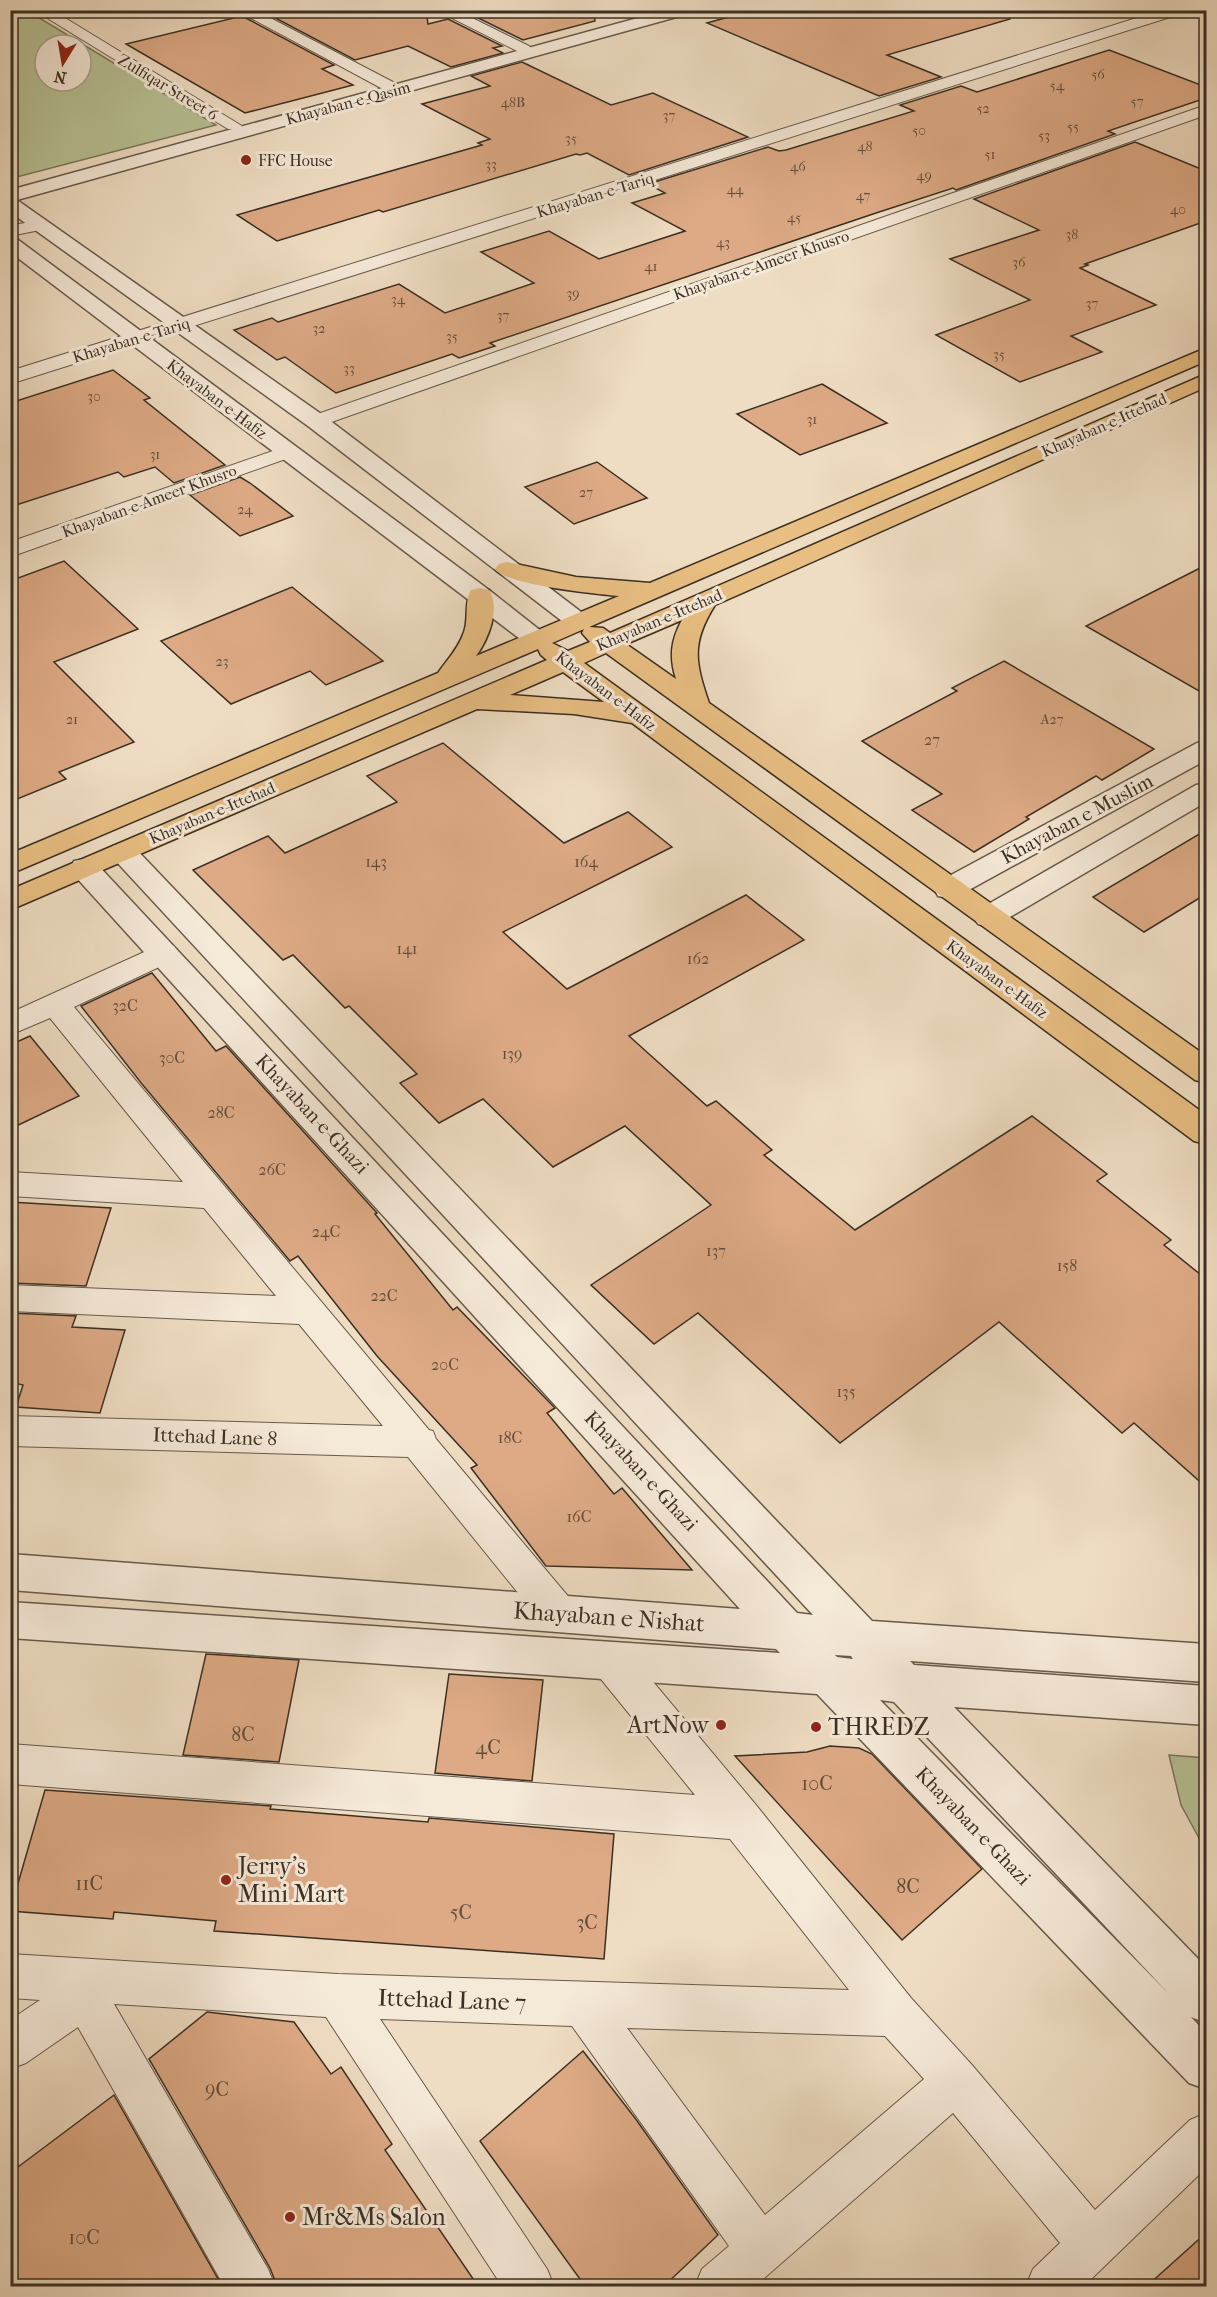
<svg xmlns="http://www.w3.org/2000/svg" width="1217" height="2297" font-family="'IM FELL French Canon',serif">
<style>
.green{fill:#b7c195;stroke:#78785c;stroke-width:1.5;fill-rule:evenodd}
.building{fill:#ddaa85;stroke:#3a2f23;stroke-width:1.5}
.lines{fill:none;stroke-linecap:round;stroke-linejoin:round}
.minor-casing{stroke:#675a4b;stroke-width:2}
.tertiary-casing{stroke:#675a4b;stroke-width:3}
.primary-casing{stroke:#3a2f23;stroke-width:3}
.minor{fill:#f5e9d8;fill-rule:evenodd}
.tertiary{fill:#f5e9d8;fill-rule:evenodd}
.primary{fill:#e8be82;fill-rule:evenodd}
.poi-dot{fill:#8f2418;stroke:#f5e9d8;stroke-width:2}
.labels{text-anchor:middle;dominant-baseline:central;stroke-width:6;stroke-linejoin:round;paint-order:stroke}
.far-number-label{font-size:14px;fill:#634e3c}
.far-street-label{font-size:16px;fill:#3a2f23;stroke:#f5e9d8}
.far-poi-label{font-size:16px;fill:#3a2f23;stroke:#f5e9d8;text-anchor:start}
.number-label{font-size:16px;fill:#634e3c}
.street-label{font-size:20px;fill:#3a2f23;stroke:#f5e9d8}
.near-number-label{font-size:20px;fill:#634e3c}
.near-street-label{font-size:24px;fill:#3a2f23;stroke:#f5e9d8}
.near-poi-label{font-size:24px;fill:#3a2f23;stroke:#f5e9d8;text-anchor:start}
</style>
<rect width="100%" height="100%" fill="#efddc3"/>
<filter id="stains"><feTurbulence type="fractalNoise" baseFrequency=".00333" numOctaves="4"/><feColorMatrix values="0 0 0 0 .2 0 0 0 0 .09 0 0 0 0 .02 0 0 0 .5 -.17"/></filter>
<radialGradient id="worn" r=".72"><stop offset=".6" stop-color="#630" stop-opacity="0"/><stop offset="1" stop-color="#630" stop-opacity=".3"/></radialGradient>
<g class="green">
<path d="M 19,10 L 28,11 L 216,125 L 13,178 L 10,176 L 10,23 ZM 45,45 L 81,45 L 81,81 L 45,81 Z"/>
<path d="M 1169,1755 L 1206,1758 L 1206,1851 L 1181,1805 Z"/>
</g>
<g class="building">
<path d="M 426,10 L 428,24 L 448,19 L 502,46 L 493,48 L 503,53 L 451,67 L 408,46 L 355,60 L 262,11 Z"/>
<path d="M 480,10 L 594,10 L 595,21 L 523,40 L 468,13 Z"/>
<path d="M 754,10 L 1009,10 L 1010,19 L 887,55 L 941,77 L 879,96 L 707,23 Z"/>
<path d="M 242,16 L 334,65 L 322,69 L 353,85 L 245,113 L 126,44 Z"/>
<path d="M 1109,50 L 1206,87 L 1206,98 L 1108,131 L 1115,134 L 956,190 L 953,188 L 876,213 L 490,343 L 495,346 L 459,358 L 452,354 L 336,393 L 285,357 L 277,360 L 234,330 L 272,318 L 278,322 L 399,284 L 445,313 L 534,283 L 481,252 L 549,231 L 599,259 L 685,231 L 632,203 L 665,193 L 648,184 L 768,147 L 779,151 L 786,150 L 914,111 L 900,105 L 961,86 L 977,92 Z"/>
<path d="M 522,62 L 611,105 L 653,93 L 748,137 L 629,175 L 587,153 L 580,155 L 576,154 L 383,212 L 379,210 L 277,241 L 237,215 L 482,145 L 478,143 L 490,139 L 422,104 L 490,86 L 471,76 Z"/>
<path d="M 1135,142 L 1206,171 L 1206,221 L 1085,264 L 1088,265 L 1080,268 L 1156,305 L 1071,336 L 1102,352 L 1020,382 L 936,335 L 1030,300 L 950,259 L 1039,230 L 974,199 Z"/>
<path d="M 113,370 L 150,398 L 144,400 L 225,465 L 174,483 L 155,467 L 124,477 L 118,472 L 10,507 L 10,403 Z"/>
<path d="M 822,384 L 887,423 L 800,455 L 737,414 Z"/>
<path d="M 597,462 L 647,498 L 574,524 L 525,487 Z"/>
<path d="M 240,477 L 250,483 L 293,516 L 240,536 L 190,495 Z"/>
<path d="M 64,561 L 138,629 L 54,662 L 134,742 L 59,772 L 66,779 L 10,802 L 10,581 Z"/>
<path d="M 1206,565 L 1206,695 L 1086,626 L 1141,598 Z"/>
<path d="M 292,587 L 383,661 L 326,685 L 310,671 L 231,704 L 161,641 Z"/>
<path d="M 1004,661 L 1154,749 L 1102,780 L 1096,776 L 1026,817 L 1029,819 L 974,852 L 912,810 L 942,794 L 862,741 L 957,691 L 952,688 Z"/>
<path d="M 443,743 L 564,843 L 628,812 L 672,847 L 503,932 L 567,989 L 746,895 L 804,940 L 629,1036 L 707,1106 L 716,1101 L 772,1150 L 764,1155 L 855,1230 L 1032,1116 L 1107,1174 L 1097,1181 L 1171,1240 L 1164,1245 L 1206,1279 L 1206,1487 L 1134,1423 L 1122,1433 L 999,1322 L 840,1443 L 698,1313 L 654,1344 L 591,1285 L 711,1205 L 625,1126 L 553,1167 L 483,1099 L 439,1123 L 400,1083 L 417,1074 L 349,1006 L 345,1008 L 293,955 L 283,960 L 193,870 L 268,836 L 285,853 L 397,802 L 367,776 Z"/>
<path d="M 1206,830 L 1206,894 L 1144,932 L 1093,897 Z"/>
<path d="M 152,973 L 216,1051 L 226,1046 L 377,1213 L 375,1214 L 453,1310 L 457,1307 L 555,1408 L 547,1413 L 614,1494 L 622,1488 L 692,1570 L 546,1566 L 471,1468 L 477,1465 L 377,1356 L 298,1256 L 290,1261 L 142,1084 L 81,1006 Z"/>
<path d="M 30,1036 L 79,1096 L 10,1129 L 10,1045 Z"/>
<path d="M 10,1202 L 111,1208 L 86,1286 L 10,1283 Z"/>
<path d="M 10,1313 L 76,1316 L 72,1327 L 125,1330 L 100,1413 L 16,1407 L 23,1385 L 10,1382 Z"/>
<path d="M 206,1654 L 299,1660 L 279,1762 L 183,1755 Z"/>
<path d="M 449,1674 L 543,1680 L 532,1781 L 435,1773 Z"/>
<path d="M 830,1746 L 859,1748 L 872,1754 L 982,1869 L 902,1940 L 735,1756 L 807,1752 Z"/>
<path d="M 45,1790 L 271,1806 L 270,1809 L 428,1822 L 429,1818 L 614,1834 L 604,1959 L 214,1931 L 216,1921 L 114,1912 L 113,1919 L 10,1911 Z"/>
<path d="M 207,2012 L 294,2022 L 331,2074 L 341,2067 L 392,2144 L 385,2150 L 478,2286 L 277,2286 L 270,2268 L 149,2059 Z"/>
<path d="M 583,2051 L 635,2118 L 718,2235 L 664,2286 L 585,2286 L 480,2141 Z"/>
<path d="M 114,2095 L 222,2286 L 10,2286 L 10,2173 Z"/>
<path d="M 1206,2233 L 1206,2286 L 1147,2286 Z"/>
</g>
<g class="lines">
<defs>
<g id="minor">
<path d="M 34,10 L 52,10 L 242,126 L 240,129 L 228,129 Z"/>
<path d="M 236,10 L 255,10 L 393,82 L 395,85 L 387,90 L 381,88 Z"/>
<path d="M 436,10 L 456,10 L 529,46 L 532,49 L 529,52 L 519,52 Z"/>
<path d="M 643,10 L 661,10 L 662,13 L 655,17 Z"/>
<path d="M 1162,10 L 1185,10 L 1183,13 L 10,384 L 10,371 Z"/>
<path d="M 1206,105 L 1206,115 L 323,425 L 316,427 L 309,425 L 306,421 L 309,417 Z"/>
<path d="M 39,220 L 45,221 L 48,225 L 45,229 L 10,236 L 10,226 Z"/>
<path d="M 287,446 L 294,448 L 298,452 L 294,456 L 10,557 L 10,542 Z"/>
<path d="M 164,943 L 174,946 L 178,953 L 174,960 L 74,1007 L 429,1430 L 433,1431 L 436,1439 L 572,1601 L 577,1613 L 572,1625 L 558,1630 L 544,1625 L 408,1457 L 10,1446 L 10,1416 L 383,1426 L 299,1324 L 10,1311 L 10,1285 L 276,1296 L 204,1208 L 10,1196 L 10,1172 L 183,1182 L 50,1018 L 10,1035 L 10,1013 Z"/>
<path d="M 610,1642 L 624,1647 L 756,1805 L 911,1998 L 972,2065 L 1095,2210 L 1190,2120 L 1206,2113 L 1206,2168 L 1084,2286 L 1026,2286 L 1033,2269 L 1060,2243 L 953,2113 L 755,2286 L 695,2286 L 702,2269 L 729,2246 L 572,2026 L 380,2019 L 547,2269 L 554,2286 L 502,2286 L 326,2017 L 114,2004 L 268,2269 L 275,2286 L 224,2286 L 78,2027 L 26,2063 L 10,2069 L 10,2020 L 40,2000 L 10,1998 L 10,1954 L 338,1974 L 849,1990 L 730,1839 L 10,1784 L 10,1744 L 695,1795 L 596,1673 L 590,1660 L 596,1647 ZM 627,2028 L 885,2036 L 924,2079 L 765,2215 Z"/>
</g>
<g id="tertiary">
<path d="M 667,10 L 693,10 L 691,13 L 17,200 L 324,416 L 589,618 L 592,623 L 589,628 L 580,630 L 571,628 L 308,426 L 10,212 L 10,190 Z"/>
<path d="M 10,237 L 17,239 L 489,590 L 546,635 L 550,640 L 546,645 L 537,648 L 528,645 L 10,252 Z"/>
<path d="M 1206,741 L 1206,760 L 958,896 L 948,898 L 938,896 L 934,889 L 938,882 L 1197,743 Z"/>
<path d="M 1206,783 L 1206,802 L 998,924 L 988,927 L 978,924 L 973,917 L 978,910 L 1196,785 Z"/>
<path d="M 123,843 L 133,846 L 872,1621 L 1206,1644 L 1206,1682 L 910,1661 L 914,1665 L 1206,1686 L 1206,1725 L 954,1707 L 1206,1967 L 1206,2023 L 1191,2017 L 1206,2033 L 1206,2089 L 1189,2083 L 817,1694 L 10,1638 L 10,1602 L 780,1653 L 776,1649 L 10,1590 L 10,1554 L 740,1609 L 74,875 L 70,868 L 74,861 L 84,859 L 94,861 L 797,1613 L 813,1615 L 113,858 L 109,852 L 113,846 ZM 835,1655 L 851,1656 L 853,1659 L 837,1657 ZM 880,1700 L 894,1702 L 1170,1995 Z"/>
</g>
<path id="primary" d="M 1206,348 L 1206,361 L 589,627 L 603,628 L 610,633 L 1206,374 L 1206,387 L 715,605 C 691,643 695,662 709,703 L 1206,1056 L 1206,1083 L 1195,1080 L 606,653 L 584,663 L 1206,1115 L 1206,1144 L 1194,1141 L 632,723 L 574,714 L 477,709 L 10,910 L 10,890 L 547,660 L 541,655 L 538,649 L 10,874 L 10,854 L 438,673 C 447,660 459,648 464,632 C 469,619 464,601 471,590 L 480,588 L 489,590 C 501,608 488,640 476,656 L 619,596 C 598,594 506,585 495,569 L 499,564 L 507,562 L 576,577 L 650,583 ZM 682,620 C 671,640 669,657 676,679 L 626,644 ZM 584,629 L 582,633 L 590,642 L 568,651 L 552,643 ZM 563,672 L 604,702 L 510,695 Z"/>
</defs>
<use href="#minor" class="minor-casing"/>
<use href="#tertiary" class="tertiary-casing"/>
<use href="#primary" class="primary-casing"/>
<use href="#minor" class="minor"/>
<use href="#tertiary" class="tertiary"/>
<use href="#primary" class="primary"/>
</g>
<g class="poi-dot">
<circle cx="246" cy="160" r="6"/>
<circle cx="721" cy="1725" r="6"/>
<circle cx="816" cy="1727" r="6"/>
<circle cx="226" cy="1880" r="6"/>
<circle cx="290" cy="2217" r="6"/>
</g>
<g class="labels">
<g class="far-number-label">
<text x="1098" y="74">56</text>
<text x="1057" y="85">54</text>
<text x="1137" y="101">57</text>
<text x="513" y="102">48B</text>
<text x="983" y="108">52</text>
<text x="669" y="115">37</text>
<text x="1073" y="126">55</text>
<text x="919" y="130">50</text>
<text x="1044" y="135">53</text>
<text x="571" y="138">35</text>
<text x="865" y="146">48</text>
<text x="990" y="154">51</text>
<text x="491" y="164">33</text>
<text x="798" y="166">46</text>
<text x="924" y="175">49</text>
<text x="735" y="189">44</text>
<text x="863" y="195">47</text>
<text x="1178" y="209">40</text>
<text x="794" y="217">45</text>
<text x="1072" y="234">38</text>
<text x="723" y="242">43</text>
<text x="1019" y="262">36</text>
<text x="651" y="266">41</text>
<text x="573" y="293">39</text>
<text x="398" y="299">34</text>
<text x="1092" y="303">37</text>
<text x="503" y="315">37</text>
<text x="319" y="328">32</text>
<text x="452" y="336">35</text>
<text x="999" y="354">35</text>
<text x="349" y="368">33</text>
<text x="94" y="396">30</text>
<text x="812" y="419">31</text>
<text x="155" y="454">31</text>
<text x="586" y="492">27</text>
<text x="245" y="509">24</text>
<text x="222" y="661">23</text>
<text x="72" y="719">21</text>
<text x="1052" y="719">A27</text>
</g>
<g class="far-street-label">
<text transform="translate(168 87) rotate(31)">Zulfiqar Street 6</text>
<text transform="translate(348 103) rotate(-15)">Khayaban-e-Qasim</text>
<text transform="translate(595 195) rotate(-17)">Khayaban-e-Tariq</text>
<text transform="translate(761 265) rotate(-19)">Khayaban-e-Ameer Khusro</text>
<text transform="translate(131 340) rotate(-17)">Khayaban-e-Tariq</text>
<text transform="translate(217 399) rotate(37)">Khayaban-e-Hafiz</text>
<text transform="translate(1104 425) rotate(-24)">Khayaban-e-Ittehad</text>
<text transform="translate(149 501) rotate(-20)">Khayaban-e-Ameer Khusro</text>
<text transform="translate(659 620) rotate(-23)">Khayaban-e-Ittehad</text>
<text transform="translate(606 691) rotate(37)">Khayaban-e-Hafiz</text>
<text transform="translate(212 813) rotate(-23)">Khayaban-e-Ittehad</text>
<text transform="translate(997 979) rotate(36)">Khayaban-e-Hafiz</text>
</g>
<g class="far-poi-label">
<text x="258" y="160">FFC House</text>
</g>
<g class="number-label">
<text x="932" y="739">27</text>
<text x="376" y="861">143</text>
<text x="586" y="861">164</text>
<text x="407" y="948">141</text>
<text x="698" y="958">162</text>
<text x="125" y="1005">32C</text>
<text x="512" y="1053">139</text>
<text x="172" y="1057">30C</text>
<text x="221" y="1112">28C</text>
<text x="272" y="1169">26C</text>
<text x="326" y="1231">24C</text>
<text x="716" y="1250">137</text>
<text x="1067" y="1265">158</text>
<text x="384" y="1295">22C</text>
<text x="445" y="1364">20C</text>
<text x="846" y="1391">135</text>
<text x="510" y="1437">18C</text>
<text x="579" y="1516">16C</text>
</g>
<g class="street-label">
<text transform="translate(1077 819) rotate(-28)">Khayaban e Muslim</text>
<text transform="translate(312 1114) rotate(47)">Khayaban-e-Ghazi</text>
<text transform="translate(215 1437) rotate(2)">Ittehad Lane 8</text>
<text transform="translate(641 1471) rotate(47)">Khayaban-e-Ghazi</text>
<text transform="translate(973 1826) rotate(46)">Khayaban-e-Ghazi</text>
</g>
<g class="near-number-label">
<text x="243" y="1734">8C</text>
<text x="488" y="1747">4C</text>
<text x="817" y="1783">10C</text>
<text x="89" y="1883">11C</text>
<text x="908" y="1886">8C</text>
<text x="461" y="1912">5C</text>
<text x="587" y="1922">3C</text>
<text x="217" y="2089">9C</text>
<text x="84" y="2237">10C</text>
</g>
<g class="near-street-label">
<text transform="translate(609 1617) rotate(4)">Khayaban e Nishat</text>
<text transform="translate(452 2000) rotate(2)">Ittehad Lane 7</text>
</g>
<g class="near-poi-label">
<text x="709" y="1725" text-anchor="end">ArtNow</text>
<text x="828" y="1727">THREDZ</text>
<text x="238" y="1866">Jerry's<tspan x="238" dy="28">Mini Mart</tspan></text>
<text x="302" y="2217">Mr&amp;Ms Salon</text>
</g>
</g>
<rect width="1217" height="2297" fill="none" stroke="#efddc3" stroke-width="36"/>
<rect x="12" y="12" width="1193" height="2273" fill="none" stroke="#3a2f23" stroke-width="3"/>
<rect x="18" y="18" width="1181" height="2261" fill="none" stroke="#3a2f23" stroke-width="1.5"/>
<g transform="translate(63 63) rotate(191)"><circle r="28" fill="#f5e9d8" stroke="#aa9f90" stroke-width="1.5"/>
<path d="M0-4.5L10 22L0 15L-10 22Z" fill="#8f2418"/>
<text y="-9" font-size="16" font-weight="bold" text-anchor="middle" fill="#3a2f23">N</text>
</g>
<rect width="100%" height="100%" filter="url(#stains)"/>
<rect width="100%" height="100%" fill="url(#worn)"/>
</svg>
